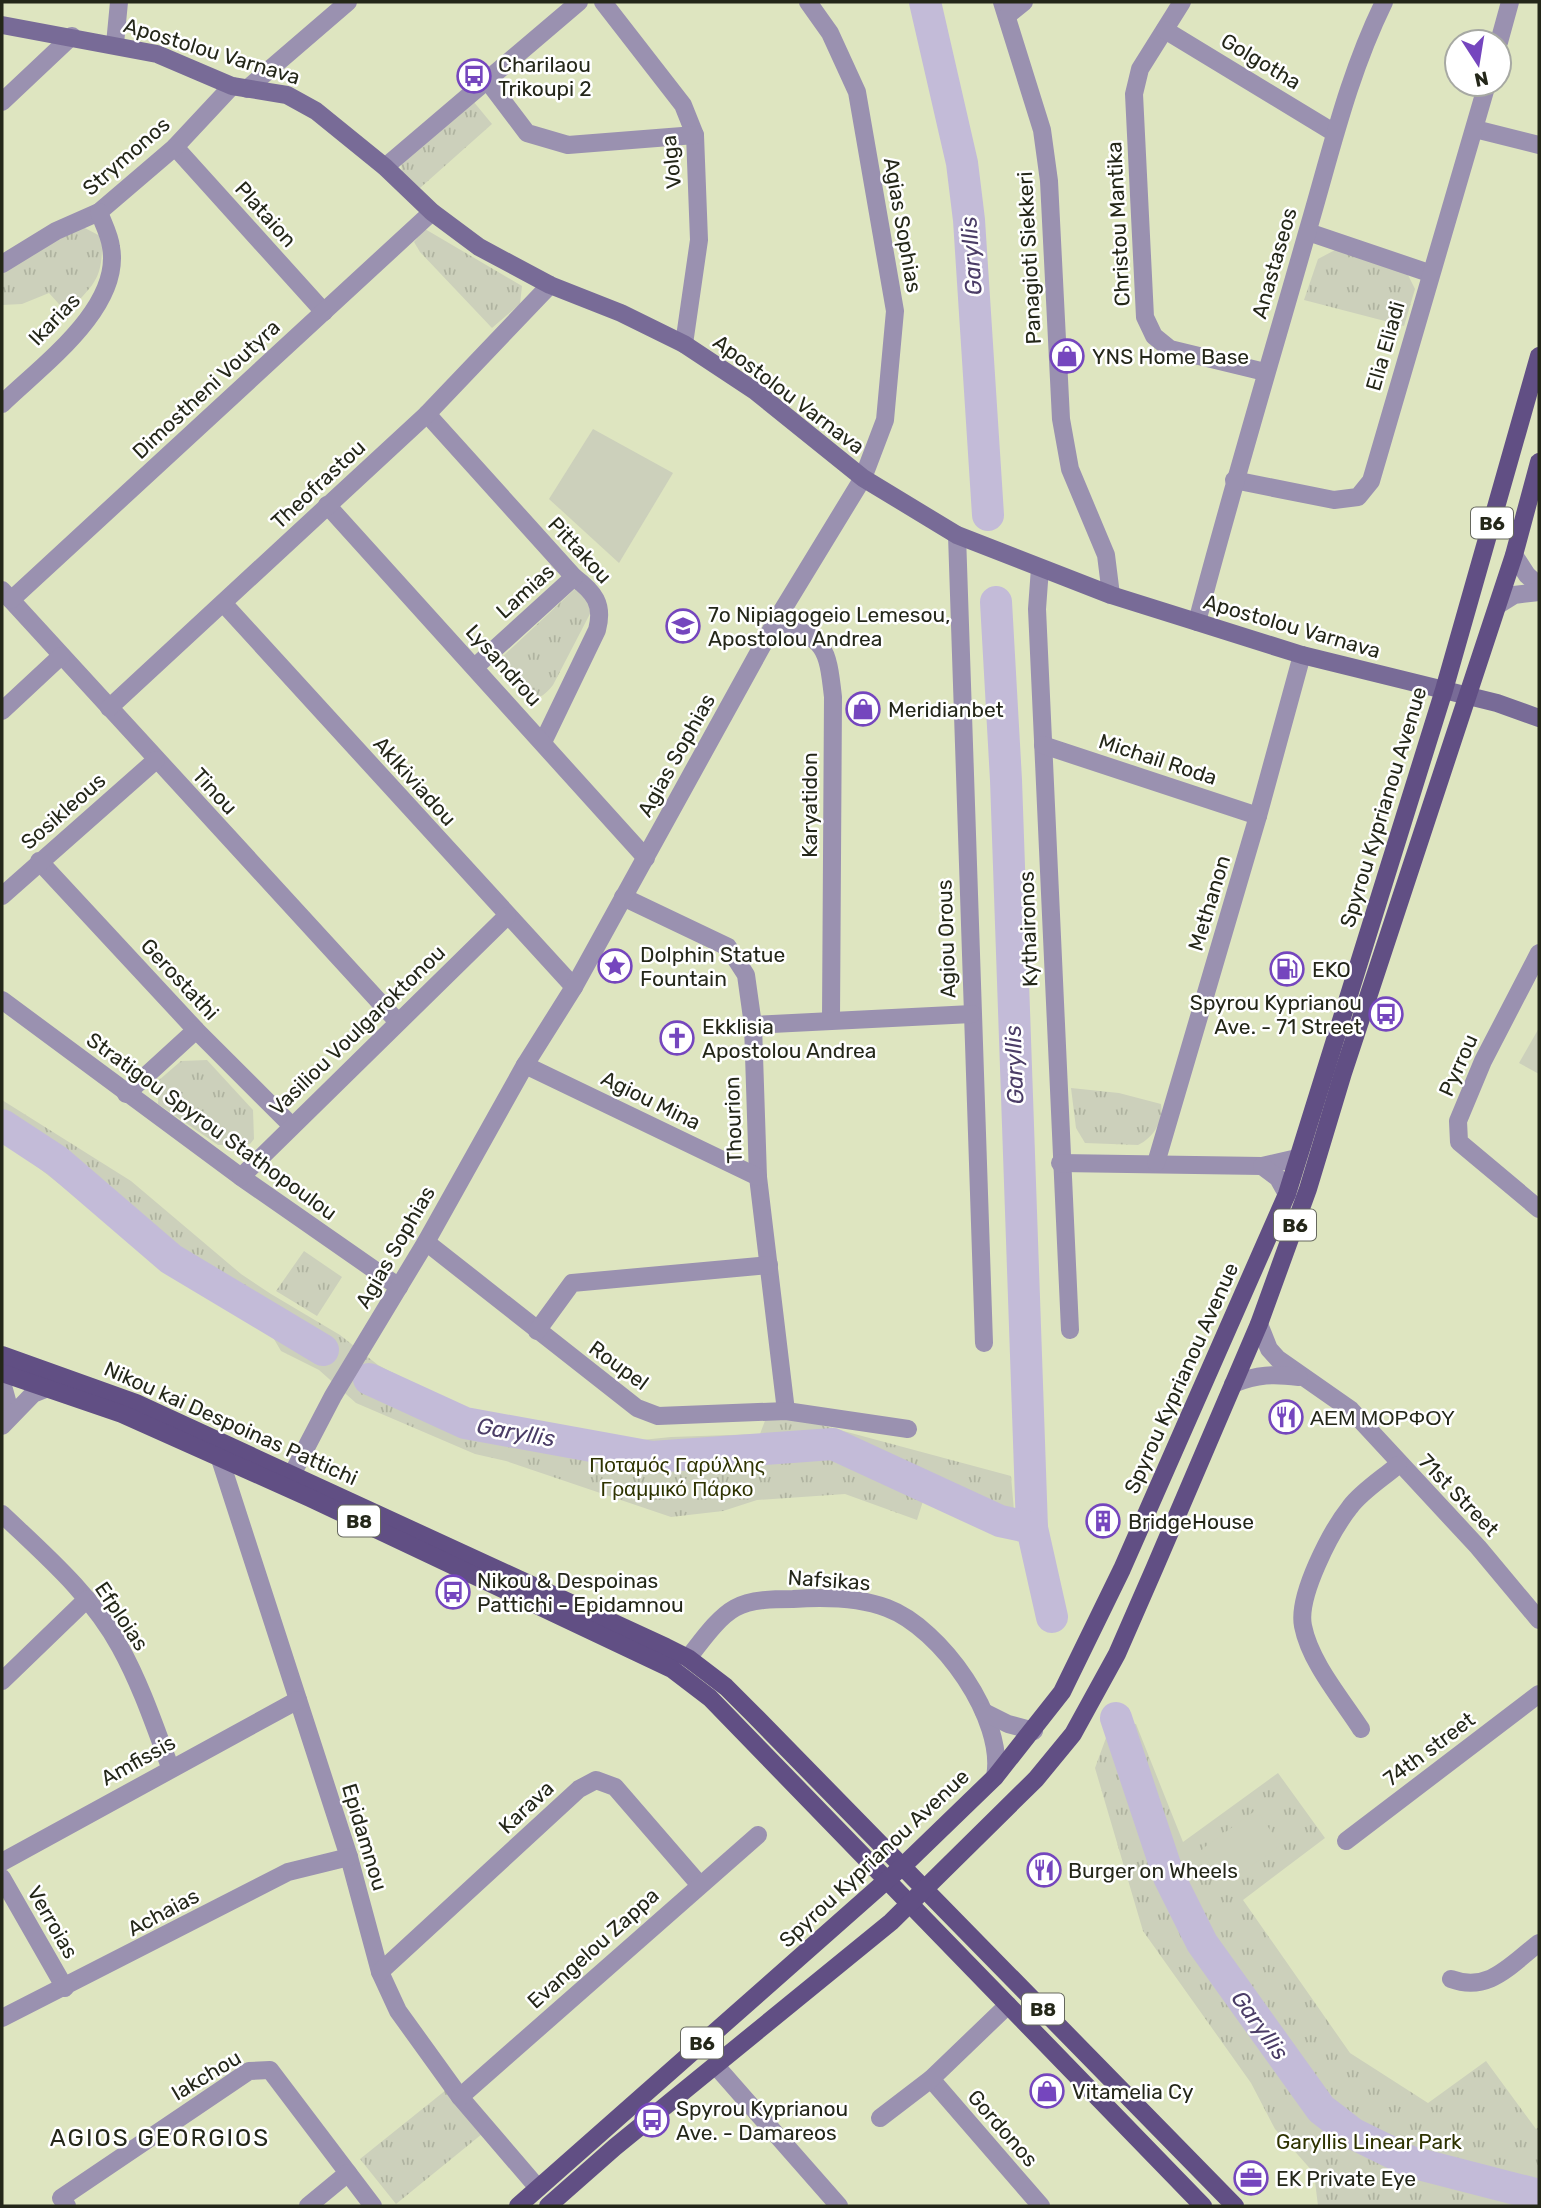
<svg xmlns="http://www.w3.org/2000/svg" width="1541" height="2208" font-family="Rubik,sans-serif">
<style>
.grass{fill:url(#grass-tufts)}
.pitch{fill:#ccd0bb}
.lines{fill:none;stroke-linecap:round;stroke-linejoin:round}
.river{stroke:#c3bbd8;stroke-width:32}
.minor{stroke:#9a91b0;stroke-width:18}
.tertiary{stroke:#9a91b0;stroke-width:18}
.secondary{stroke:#786b97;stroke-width:18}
.primary{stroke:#614f84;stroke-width:18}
.labels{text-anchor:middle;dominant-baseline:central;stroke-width:5;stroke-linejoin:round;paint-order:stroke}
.shield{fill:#fff;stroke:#66685e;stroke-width:2}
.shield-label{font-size:19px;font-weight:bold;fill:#242719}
.street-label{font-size:21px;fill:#242719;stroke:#fff}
.poi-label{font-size:21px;fill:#242719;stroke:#fff;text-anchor:start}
.park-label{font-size:21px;fill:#2e3300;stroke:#fff}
.water-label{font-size:23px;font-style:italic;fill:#4b3d67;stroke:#fff}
.quarter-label{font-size:24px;letter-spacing:2px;fill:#242719;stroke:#fff}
</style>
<defs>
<pattern id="grass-tufts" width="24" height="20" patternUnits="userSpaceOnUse" patternTransform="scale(1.75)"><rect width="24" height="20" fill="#ccd0bb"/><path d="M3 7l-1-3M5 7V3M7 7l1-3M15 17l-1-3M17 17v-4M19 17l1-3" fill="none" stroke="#afb3a0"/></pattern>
</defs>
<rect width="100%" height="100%" fill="#dee5c0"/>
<g class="grass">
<path d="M 473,101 L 492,124 L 420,188 L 402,173 L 401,162 Z"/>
<path d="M 83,227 L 102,237 C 103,279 96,282 67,313 L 49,293 L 22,304 L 2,305 L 2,274 L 11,264 Z"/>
<path d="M 425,229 L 522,286 L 520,304 L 492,328 L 420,252 L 414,242 Z"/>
<path d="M 1335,250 L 1405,269 L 1415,289 L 1404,326 L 1304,300 L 1318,259 Z"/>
<path d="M 577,587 L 593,608 L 553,685 C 531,714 517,689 501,669 L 501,658 Z"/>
<path d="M 207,1060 L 253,1110 L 254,1139 L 250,1144 L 218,1145 L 158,1104 L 159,1080 L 181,1061 Z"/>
<path d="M 1071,1088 L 1119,1093 L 1161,1104 C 1164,1121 1153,1138 1138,1145 L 1085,1143 L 1076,1128 Z"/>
<path d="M 2,1100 L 131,1181 L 241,1274 L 271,1294 L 340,1335 L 378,1365 L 468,1413 L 622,1442 L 671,1437 L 760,1434 L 766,1418 L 786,1417 L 810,1422 L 1011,1476 L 1016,1534 L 924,1498 L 917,1520 L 845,1494 L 757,1500 L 723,1511 L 671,1517 L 506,1461 L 475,1454 L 356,1403 L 319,1370 L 281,1351 L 271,1334 L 105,1220 L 2,1139 Z"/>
<path d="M 304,1251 L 342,1277 L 317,1316 L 276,1291 Z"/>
<path d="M 1136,1724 L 1183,1842 L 1278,1773 L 1325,1838 L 1243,1900 L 1350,2053 L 1428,2103 L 1486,2061 L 1536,2129 L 1539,2127 L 1539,2206 L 1318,2206 L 1314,2173 L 1275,2129 L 1251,2083 L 1143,1931 L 1095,1768 L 1110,1727 Z"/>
<path d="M 446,2090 L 482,2134 L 396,2204 L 360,2159 Z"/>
</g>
<g class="pitch">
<path d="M 593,429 L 673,473 L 619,563 L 549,499 Z"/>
<path d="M 1539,1028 L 1539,1074 L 1519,1063 Z"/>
<path d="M 1256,1810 L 1281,1845 L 1227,1883 L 1202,1849 Z"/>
</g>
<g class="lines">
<g class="river">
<path d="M 925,2 L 962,163 L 969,220 L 988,515"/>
<path d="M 996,602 L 1006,780 L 1032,1528"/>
<path d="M 2,1125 L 57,1161 L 171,1259 L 323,1350"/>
<path d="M 369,1379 L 465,1423 L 652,1457 L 833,1444 L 1000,1521 L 1032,1528 L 1052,1617"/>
<path d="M 1116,1718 L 1169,1877 L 1202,1943 L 1321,2109 L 1352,2133 L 1411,2162 L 1539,2195"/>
</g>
<g class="minor">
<path d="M 603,2 L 683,105 L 695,135 L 699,240 L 684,344"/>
<path d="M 1002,2 L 1042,130 L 1049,181 L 1061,419 L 1070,469 L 1106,555 L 1111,595"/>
<path d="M 1182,2 L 1140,69 L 1134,94 L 1145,317 L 1154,336 L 1170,349 L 1265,372"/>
<path d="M 1008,15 L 1024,2"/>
<path d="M 1165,30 L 1333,132"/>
<path d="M 1499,42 L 1510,2"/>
<path d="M 115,44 L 119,2"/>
<path d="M 487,80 L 527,133 L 568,145 L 695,135"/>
<path d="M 247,89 L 348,2"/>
<path d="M 2,102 L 72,36"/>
<path d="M 1475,129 L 1539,145"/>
<path d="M 175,147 L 324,312"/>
<path d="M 385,167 L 579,2"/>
<path d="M 1308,232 L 1429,273"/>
<path d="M 2,264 L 56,231 L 99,212 L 175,147 L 232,86"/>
<path d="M 2,404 C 41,366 122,308 111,247 C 110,236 103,223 99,212"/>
<path d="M 427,414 L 574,577 C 594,592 604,604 597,630 L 543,742"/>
<path d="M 1234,480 L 1334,500 L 1358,497 L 1371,481 L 1487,84"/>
<path d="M 327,505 L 646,858"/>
<path d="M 957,535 L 984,1343"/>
<path d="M 1514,555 L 1527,575 L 1539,586"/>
<path d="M 1040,568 L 1037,609 L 1070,1330"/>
<path d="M 2,590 L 397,1021"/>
<path d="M 11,600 L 432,212"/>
<path d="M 224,604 L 574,987"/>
<path d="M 1498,605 L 1514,595 L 1539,592"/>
<path d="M 777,619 C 825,643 827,643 833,697 L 831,1019"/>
<path d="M 1197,622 C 1231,492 1270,363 1307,233 C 1331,152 1347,78 1384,2"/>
<path d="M 475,667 L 574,577"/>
<path d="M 109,708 L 427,414 L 550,285"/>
<path d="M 2,711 L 61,656"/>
<path d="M 1043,745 L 1258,816"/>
<path d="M 39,861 L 196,1030 L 292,1126"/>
<path d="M 2,896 L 156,760"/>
<path d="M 623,897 L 728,947 L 746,975 L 753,1025 L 758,1177 L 786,1411"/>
<path d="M 1539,953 L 1483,1061 L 1458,1121 L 1459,1142 L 1539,1209"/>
<path d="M 2,1000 L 241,1177 L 399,1287"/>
<path d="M 753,1025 L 972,1014"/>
<path d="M 525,1065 L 758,1177"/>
<path d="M 126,1094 L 196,1030"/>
<path d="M 1060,1163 L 1262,1166 L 1297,1158"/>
<path d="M 1156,1163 L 1258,816 L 1302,655"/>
<path d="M 1262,1166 L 1278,1178 L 1287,1194"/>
<path d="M 241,1177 L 507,916"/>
<path d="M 426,1242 L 637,1408 L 658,1416 L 786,1411 L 908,1429"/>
<path d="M 1259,1324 L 1269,1349 L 1278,1359 L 1351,1410 L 1478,1547 L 1539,1620"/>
<path d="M 537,1331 L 572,1283 L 769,1265"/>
<path d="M 2,1382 L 8,1404 L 2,1421"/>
<path d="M 1233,1384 C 1258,1374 1273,1374 1299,1377"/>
<path d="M 2,1426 L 33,1394 L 48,1388"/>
<path d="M 220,1459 L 349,1857 L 380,1972 L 398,2011 L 460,2097 L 538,2188"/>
<path d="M 2,1514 C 44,1554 92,1595 120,1647 C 141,1685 155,1727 170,1767"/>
<path d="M 688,1658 C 701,1642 717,1618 735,1608 C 751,1599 775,1599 793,1599 C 823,1597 858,1597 887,1608 C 941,1628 1006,1720 995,1777"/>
<path d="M 2,1681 L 87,1599"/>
<path d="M 984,1712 L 1008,1724 L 1034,1731"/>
<path d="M 1361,1729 C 1341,1698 1310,1662 1303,1626 C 1297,1596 1331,1531 1350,1507 C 1362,1491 1383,1478 1398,1465"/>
<path d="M 1346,1841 L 1539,1694"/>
<path d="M 2,1862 L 298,1700"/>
<path d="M 2,1878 L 65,1988"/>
<path d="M 380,1972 L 579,1789 L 596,1780 L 615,1787 L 699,1884"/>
<path d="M 1451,1979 C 1489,1993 1510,1965 1539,1943"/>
<path d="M 2,2018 L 288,1872 L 349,1857"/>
<path d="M 716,2066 L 839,2206"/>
<path d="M 931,2079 L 1041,2206"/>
<path d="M 460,2097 L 758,1835"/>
<path d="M 880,2118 L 931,2079 L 1008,2005"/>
<path d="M 67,2206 L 61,2198 L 249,2071 L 270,2070 L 373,2206"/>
<path d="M 308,2206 L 348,2173"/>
</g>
<path class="tertiary" d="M 286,1486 L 333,1396 L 426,1242 L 525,1065 L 574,987 L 777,619 L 863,478 L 885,420 L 895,311 L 857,92 L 830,33 L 808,2"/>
<path class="secondary" d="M 2,25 L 157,54 L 232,86 L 287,95 L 316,111 L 385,167 L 432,212 L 479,247 L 550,285 L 621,313 L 684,344 L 755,391 L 863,478 L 957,535 L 1111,595 L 1197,622 L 1302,655 L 1497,703 L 1539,718"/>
<g class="primary">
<path d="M 2,1355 L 136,1403 L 666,1647 L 688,1658 L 726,1687 L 753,1714 L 1235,2206"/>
<path d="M 2,1373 L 122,1414 L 310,1498 L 672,1669 L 710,1698 L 1203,2206"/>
<path d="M 518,2206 L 904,1865 L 995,1777 L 1062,1692 L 1122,1569 L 1287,1194 L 1444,690 L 1539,356"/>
<path d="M 548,2206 L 615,2147 L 891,1922 L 1036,1779 L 1073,1734 L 1117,1654 L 1155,1567 L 1259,1324 L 1308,1189 L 1343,1073 L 1514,555 L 1539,462"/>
</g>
</g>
<defs>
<symbol id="bus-ring" viewBox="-11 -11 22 22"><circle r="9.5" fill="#fff" stroke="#7546be" stroke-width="1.5"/><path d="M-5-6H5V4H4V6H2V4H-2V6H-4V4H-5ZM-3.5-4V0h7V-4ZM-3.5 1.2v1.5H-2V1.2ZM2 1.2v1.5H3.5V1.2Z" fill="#7546be"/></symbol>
<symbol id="shop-ring" viewBox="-11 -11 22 22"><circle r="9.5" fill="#fff" stroke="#7546be" stroke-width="1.5"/><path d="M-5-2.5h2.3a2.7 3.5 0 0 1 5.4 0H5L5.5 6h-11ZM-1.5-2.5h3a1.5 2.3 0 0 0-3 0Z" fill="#7546be"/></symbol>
<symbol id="school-ring" viewBox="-11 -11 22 22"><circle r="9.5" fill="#fff" stroke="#7546be" stroke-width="1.5"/><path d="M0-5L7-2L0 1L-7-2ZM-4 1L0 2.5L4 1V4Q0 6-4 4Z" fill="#7546be"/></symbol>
<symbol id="sight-ring" viewBox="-11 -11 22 22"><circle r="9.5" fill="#fff" stroke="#7546be" stroke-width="1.5"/><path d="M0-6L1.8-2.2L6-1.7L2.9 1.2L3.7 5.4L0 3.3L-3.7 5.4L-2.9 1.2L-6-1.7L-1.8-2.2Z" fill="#7546be"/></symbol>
<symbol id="fuel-ring" viewBox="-11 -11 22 22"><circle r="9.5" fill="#fff" stroke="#7546be" stroke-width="1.5"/><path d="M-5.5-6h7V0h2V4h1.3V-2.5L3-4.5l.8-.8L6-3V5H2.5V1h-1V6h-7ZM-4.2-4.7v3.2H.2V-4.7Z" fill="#7546be"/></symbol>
<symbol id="church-ring" viewBox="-11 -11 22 22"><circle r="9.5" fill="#fff" stroke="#7546be" stroke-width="1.5"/><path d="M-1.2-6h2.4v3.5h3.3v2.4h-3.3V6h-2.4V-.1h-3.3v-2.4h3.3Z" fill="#7546be"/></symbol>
<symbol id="restaurant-ring" viewBox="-11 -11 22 22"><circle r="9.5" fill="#fff" stroke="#7546be" stroke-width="1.5"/><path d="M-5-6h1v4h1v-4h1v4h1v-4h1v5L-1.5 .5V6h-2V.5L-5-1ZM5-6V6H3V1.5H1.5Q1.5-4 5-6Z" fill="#7546be"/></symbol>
<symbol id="building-ring" viewBox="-11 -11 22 22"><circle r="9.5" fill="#fff" stroke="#7546be" stroke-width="1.5"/><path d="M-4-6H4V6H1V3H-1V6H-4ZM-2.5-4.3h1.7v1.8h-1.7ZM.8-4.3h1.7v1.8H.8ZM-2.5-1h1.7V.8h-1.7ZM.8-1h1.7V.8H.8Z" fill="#7546be"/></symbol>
<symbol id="office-ring" viewBox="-11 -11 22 22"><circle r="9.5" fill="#fff" stroke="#7546be" stroke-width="1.5"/><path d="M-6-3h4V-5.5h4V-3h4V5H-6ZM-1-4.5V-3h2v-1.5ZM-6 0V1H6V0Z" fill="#7546be"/></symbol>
</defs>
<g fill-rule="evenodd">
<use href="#bus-ring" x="455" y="57" width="38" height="38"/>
<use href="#shop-ring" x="1048" y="337" width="38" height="38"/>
<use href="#school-ring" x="664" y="607" width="38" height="38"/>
<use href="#shop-ring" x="844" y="690" width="38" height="38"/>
<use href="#sight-ring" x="596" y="947" width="38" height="38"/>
<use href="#fuel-ring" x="1268" y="950" width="38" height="38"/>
<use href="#bus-ring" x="1367" y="995" width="38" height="38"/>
<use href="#church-ring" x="658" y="1019" width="38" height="38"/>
<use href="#restaurant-ring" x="1267" y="1398" width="38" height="38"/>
<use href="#building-ring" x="1084" y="1502" width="38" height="38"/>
<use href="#bus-ring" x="434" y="1573" width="38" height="38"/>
<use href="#restaurant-ring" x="1025" y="1851" width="38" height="38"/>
<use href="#shop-ring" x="1028" y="2072" width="38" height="38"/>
<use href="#bus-ring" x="633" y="2101" width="38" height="38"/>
<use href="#office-ring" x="1232" y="2159" width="38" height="38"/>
</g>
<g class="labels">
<g class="shield">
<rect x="1471" y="507.5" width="42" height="31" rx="5"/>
<rect x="1274" y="1209.5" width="42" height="31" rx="5"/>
<rect x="338" y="1505.5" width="42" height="31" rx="5"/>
<rect x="1022" y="1993.5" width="42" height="31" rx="5"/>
<rect x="681" y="2027.5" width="42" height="31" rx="5"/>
</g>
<g class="shield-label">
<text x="1492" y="523">B6</text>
<text x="1295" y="1225">B6</text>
<text x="359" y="1521">B8</text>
<text x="1043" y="2009">B8</text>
<text x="702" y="2043">B6</text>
</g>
<g class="street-label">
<text transform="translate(212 51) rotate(17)">Apostolou Varnava</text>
<text transform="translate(1261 61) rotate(31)">Golgotha</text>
<text transform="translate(126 156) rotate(-41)">Strymonos</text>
<text transform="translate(671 162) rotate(-96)">Volga</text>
<text transform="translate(266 214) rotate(48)">Plataion</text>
<text transform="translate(1118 224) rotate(-93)">Christou Mantika</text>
<text transform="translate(903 225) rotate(80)">Agias Sophias</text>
<text transform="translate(1029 258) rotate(-93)">Panagioti Siekkeri</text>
<text transform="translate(1274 263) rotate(-74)">Anastaseos</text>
<text transform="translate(54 319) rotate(-46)">Ikarias</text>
<text transform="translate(1385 346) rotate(-74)">Elia Eliadi</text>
<text transform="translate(206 389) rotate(-43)">Dimostheni Voutyra</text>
<text transform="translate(789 394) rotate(37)">Apostolou Varnava</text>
<text transform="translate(318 484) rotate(-43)">Theofrastou</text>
<text transform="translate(580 550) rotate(47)">Pittakou</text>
<text transform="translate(525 591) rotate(-42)">Lamias</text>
<text transform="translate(1292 626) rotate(16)">Apostolou Varnava</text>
<text transform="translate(504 665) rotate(48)">Lysandrou</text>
<text transform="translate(676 755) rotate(-61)">Agias Sophias</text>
<text transform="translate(1158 759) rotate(18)">Michail Roda</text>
<text transform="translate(415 781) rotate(48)">Aklkiviadou</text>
<text transform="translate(215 791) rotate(47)">Tinou</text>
<text transform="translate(809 805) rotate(-90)">Karyatidon</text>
<text transform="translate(1383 807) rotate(-73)">Spyrou Kyprianou Avenue</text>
<text transform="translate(63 811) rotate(-41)">Sosikleous</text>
<text transform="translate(1209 903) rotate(-73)">Methanon</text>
<text transform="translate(1028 929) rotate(-92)">Kythaironos</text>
<text transform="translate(946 939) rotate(-92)">Agiou Orous</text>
<text transform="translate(180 979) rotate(47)">Gerostathi</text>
<text transform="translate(357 1030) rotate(-44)">Vasiliou Voulgaroktonou</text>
<text transform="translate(1458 1065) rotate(-66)">Pyrrou</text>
<text transform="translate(651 1100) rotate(26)">Agiou Mina</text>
<text transform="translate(733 1120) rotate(-92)">Thourion</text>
<text transform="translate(212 1126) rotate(36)">Stratigou Spyrou Stathopoulou</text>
<text transform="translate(395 1247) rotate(-60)">Agias Sophias</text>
<text transform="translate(619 1365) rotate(36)">Roupel</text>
<text transform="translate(1181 1378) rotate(-66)">Spyrou Kyprianou Avenue</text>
<text transform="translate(231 1423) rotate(24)">Nikou kai Despoinas Pattichi</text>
<text transform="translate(1459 1495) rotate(46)">71st Street</text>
<text transform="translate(829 1580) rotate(4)">Nafsikas</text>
<text transform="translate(122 1616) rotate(56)">Efploias</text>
<text transform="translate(1429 1749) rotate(-37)">74th street</text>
<text transform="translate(138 1760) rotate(-29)">Amfissis</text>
<text transform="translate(526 1807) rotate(-43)">Karava</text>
<text transform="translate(365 1837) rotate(73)">Epidamnou</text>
<text transform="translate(874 1858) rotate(-43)">Spyrou Kyprianou Avenue</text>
<text transform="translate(163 1912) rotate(-28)">Achaias</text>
<text transform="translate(53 1922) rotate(60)">Verroias</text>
<text transform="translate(593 1948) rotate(-42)">Evangelou Zappa</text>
<text transform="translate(206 2075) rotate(-31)">Iakchou</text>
<text transform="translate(1003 2128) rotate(49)">Gordonos</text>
</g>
<g class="poi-label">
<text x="498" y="64">Charilaou<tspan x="498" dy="24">Trikoupi 2</tspan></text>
<text x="1092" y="356">YNS Home Base</text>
<text x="708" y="614">7o Nipiagogeio Lemesou,<tspan x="708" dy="24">Apostolou Andrea</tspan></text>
<text x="888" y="709">Meridianbet</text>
<text x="640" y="954">Dolphin Statue<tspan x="640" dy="24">Fountain</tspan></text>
<text x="1312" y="969">EKO</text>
<text x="1362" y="1002" text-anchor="end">Spyrou Kyprianou<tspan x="1362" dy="24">Ave. - 71 Street</tspan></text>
<text x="702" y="1026">Ekklisia<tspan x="702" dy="24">Apostolou Andrea</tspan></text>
<text x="1310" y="1417">ΑΕΜ ΜΟΡΦΟΥ</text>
<text x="1128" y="1521">BridgeHouse</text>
<text x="477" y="1580">Nikou &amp; Despoinas<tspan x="477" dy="24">Pattichi - Epidamnou</tspan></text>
<text x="1068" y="1870">Burger on Wheels</text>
<text x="1072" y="2091">Vitamelia Cy</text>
<text x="676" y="2108">Spyrou Kyprianou<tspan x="676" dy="24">Ave. - Damareos</tspan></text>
<text x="1276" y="2178">EK Private Eye</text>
</g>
<g class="park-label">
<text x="677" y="1464">Ποταμός Γαρύλλης<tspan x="677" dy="24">Γραμμικό Πάρκο</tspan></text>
<text x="1369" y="2141">Garyllis Linear Park</text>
</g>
<g class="water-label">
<text transform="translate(971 256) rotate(-94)">Garyllis</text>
<text transform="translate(1014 1065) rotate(-92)">Garyllis</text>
<text transform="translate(516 1432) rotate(10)">Garyllis</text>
<text transform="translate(1260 2025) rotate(54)">Garyllis</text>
</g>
<g class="quarter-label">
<text x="160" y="2138">AGIOS GEORGIOS</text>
</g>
</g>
<rect width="1541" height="2208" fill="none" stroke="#242719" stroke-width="7"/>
<g transform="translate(1478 63) rotate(168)"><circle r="33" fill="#ffffff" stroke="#a7a9a3" stroke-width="2"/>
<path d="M0-5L12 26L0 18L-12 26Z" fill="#7546be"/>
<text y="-10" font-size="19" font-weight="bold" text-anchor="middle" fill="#242719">N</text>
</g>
</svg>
